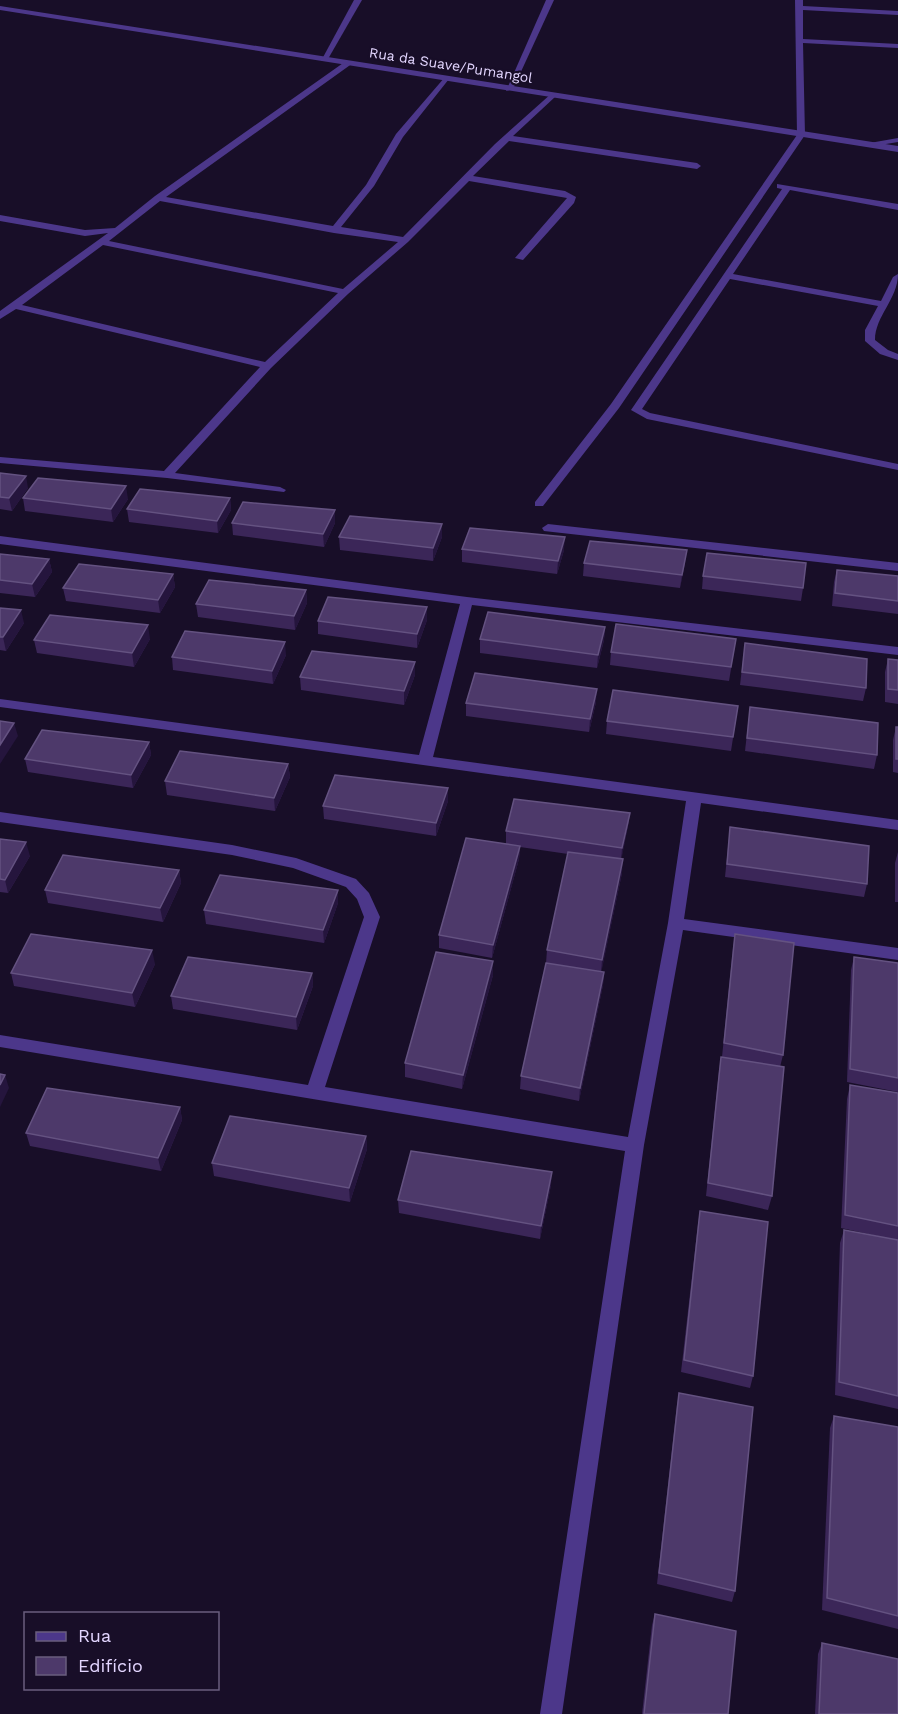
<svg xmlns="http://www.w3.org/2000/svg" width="898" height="1714" font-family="'Work Sans',sans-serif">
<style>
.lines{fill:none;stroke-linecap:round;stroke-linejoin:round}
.minor{fill:#4c378a;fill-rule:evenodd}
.tertiary{fill:#4c378a;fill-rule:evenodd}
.wall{fill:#3b2658}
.shaded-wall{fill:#25153d}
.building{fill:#4d396a;stroke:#645281;stroke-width:1.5}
.labels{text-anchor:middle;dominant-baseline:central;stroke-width:4.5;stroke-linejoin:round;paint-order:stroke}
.far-street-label{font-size:14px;fill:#e3d6ff;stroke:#180e28}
</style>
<rect width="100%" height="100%" fill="#180e28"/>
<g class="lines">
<g class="minor">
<path d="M 354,0 L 362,0 L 328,59 L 321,61 Z"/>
<path d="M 546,0 L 554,0 L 513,89 L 506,91 Z"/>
<path d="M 795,0 L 803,0 L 803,6 L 898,11 L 898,15 L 803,10 L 803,39 L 898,44 L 898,48 L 803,43 L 805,135 L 619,408 L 543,506 L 535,506 L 535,502 L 611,404 L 797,135 Z"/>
<path d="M 346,61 L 353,63 L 166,197 L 333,226 L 366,185 L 396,134 L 445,77 L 449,79 L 403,137 L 374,186 L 341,227 L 403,237 L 495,144 L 552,93 L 556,95 L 555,97 L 513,136 L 697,163 L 701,166 L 697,169 L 509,141 L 473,176 L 565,191 L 576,197 L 574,203 L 523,260 L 515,258 L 567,198 L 469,181 L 408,242 L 348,294 L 271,368 L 175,473 L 280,487 L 286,490 L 284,492 L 167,478 L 0,463 L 0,457 L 164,471 L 260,367 L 16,309 L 0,319 L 0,311 L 108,233 L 85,236 L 0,221 L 0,215 L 85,230 L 115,228 L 155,196 ZM 160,201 L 334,233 L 398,242 L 343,289 L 109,241 ZM 103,245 L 338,293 L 265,362 L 22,305 Z"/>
<path d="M 898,138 L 898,142 L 868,147 L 864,144 Z"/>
<path d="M 777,184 L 898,204 L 898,210 L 790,190 L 733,274 L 881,301 L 893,277 L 898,274 C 898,299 875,316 875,340 L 888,350 L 898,354 L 898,360 L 880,354 L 865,341 L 865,330 L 878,306 L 730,279 L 642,409 L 650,413 L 898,464 L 898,470 L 647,419 L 631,410 L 782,189 L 777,188 Z"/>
<path d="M 548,524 L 898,563 L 898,571 L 544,531 L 542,528 Z"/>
<path d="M 0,536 L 467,597 L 898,647 L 898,655 L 472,605 L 433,757 L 898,820 L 898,830 L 701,803 L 684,919 L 898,948 L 898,960 L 683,930 L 644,1145 L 562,1714 L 540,1714 L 625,1151 L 0,1047 L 0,1035 L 308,1085 L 364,917 L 357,899 L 346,887 L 293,868 L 232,855 L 0,822 L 0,812 L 232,845 L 296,858 L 356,879 L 369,893 L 380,917 L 325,1087 L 628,1137 L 668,923 L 686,801 L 0,707 L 0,699 L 419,755 L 460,604 L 0,544 Z"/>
</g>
<path class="tertiary" d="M 0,6 L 898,146 L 898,152 L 0,10 Z"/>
</g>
<g class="wall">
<path d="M 0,473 L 28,488 L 12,511 L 0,509 Z"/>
<path d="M 23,498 L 128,499 L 113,522 L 25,511 Z"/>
<path d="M 230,498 L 231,510 L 218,533 L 129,522 L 127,509 Z"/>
<path d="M 232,523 L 335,523 L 324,547 L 233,535 Z"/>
<path d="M 339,537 L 442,537 L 433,561 L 340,550 Z"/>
<path d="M 462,549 L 564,550 L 557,574 L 462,562 Z"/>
<path d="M 0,554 L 49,559 L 52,572 L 35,597 L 0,593 Z"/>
<path d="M 584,563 L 685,563 L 680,588 L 583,576 Z"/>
<path d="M 837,570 L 898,576 L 898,614 L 832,606 L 834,582 Z"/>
<path d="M 173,574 L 175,587 L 160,613 L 66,601 L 63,588 Z"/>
<path d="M 703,576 L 803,588 L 801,601 L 702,589 Z"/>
<path d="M 306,590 L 307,603 L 295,630 L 198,617 L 196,604 Z"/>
<path d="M 0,608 L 24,623 L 6,651 L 0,650 Z"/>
<path d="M 427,620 L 417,648 L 318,634 L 318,621 Z"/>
<path d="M 605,627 L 604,640 L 597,668 L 480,653 L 480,639 Z"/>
<path d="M 150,639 L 134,667 L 37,653 L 34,640 Z"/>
<path d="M 736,639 L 729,681 L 610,665 L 611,652 Z"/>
<path d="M 745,643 L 866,688 L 863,701 L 740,685 Z"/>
<path d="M 286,655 L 273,684 L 173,670 L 172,657 Z"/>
<path d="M 888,659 L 898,660 L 898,704 L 885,702 L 885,672 Z"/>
<path d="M 415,662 L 415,675 L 404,705 L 301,690 L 300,677 Z"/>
<path d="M 596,702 L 589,732 L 466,716 L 466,703 Z"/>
<path d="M 738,706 L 731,751 L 606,734 L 607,721 Z"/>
<path d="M 750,707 L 877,755 L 874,769 L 745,751 Z"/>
<path d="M 896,727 L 898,727 L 898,773 L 893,772 L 893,740 Z"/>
<path d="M 149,742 L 151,755 L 133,788 L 28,772 L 25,759 Z"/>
<path d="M 288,764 L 290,777 L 275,811 L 167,795 L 165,781 Z"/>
<path d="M 448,801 L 436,836 L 324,819 L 323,806 Z"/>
<path d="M 630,813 L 628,826 L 621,859 L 622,873 L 601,972 L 604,972 L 603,985 L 579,1101 L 520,1089 L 521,1076 L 546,963 L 547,950 L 568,854 L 520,847 L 519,859 L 492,958 L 439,948 L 439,935 L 506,844 L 506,831 Z"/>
<path d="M 730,827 L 867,884 L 864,897 L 725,877 Z"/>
<path d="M 0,839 L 30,856 L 8,893 L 0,892 Z"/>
<path d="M 898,852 L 898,902 L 895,902 L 895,863 Z"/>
<path d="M 179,870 L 181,883 L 163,922 L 48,903 L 45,890 Z"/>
<path d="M 338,890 L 338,903 L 324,943 L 206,924 L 204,910 Z"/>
<path d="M 735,934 L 783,1055 L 780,1067 L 772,1196 L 768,1210 L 706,1196 L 719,1071 L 721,1057 L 737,1060 L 722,1057 L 733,948 Z"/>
<path d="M 854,957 L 898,963 L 898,1092 L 847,1082 L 851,970 Z"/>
<path d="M 155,964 L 135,1007 L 14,986 L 11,973 Z"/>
<path d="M 312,973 L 313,986 L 297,1030 L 173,1009 L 171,996 Z"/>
<path d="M 493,975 L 462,1089 L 405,1077 L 405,1063 Z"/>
<path d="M 850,1085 L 898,1093 L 898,1409 L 835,1395 L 840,1243 L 844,1230 L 882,1237 L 841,1228 L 847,1099 Z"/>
<path d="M 180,1107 L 182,1120 L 161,1171 L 30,1146 L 26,1133 Z"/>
<path d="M 366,1136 L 367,1149 L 350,1202 L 214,1176 L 212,1163 Z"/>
<path d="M 551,1185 L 540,1239 L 399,1213 L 398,1200 Z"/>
<path d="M 700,1211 L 753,1376 L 750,1388 L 681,1372 L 698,1224 Z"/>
<path d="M 679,1393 L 735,1591 L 732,1602 L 657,1584 L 677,1405 Z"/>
<path d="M 834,1416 L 898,1427 L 898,1629 L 822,1610 L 830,1428 Z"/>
<path d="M 655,1614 L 728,1714 L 642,1714 L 652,1625 Z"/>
<path d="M 822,1643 L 898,1714 L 815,1714 L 818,1654 Z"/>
</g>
<g class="shaded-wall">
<path d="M 26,476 L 28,488 L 12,511 L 9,498 Z"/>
<path d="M 126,486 L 128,499 L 113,522 L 111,509 Z"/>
<path d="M 230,498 L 231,510 L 218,533 L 217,521 Z"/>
<path d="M 335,510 L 335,523 L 324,547 L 323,534 Z"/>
<path d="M 442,524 L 442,537 L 433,561 L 433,548 Z"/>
<path d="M 565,537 L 564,550 L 557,574 L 558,561 Z"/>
<path d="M 687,550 L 685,563 L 680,588 L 682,575 Z"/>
<path d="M 49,559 L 52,572 L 35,597 L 32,584 Z"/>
<path d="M 173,574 L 175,587 L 160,613 L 158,600 Z"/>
<path d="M 306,590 L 307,603 L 295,630 L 294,616 Z"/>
<path d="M 427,607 L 427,620 L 417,648 L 417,634 Z"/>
<path d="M 21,610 L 24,623 L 6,651 L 3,637 Z"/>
<path d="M 148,625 L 150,639 L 134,667 L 132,653 Z"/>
<path d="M 605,627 L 604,640 L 597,668 L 598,655 Z"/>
<path d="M 285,642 L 286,655 L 273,684 L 272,671 Z"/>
<path d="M 415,662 L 415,675 L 404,705 L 404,691 Z"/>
<path d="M 597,689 L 596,702 L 589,732 L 590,719 Z"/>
<path d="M 14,723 L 18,736 L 0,764 L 0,745 Z"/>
<path d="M 149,742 L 151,755 L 133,788 L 131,775 Z"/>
<path d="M 288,764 L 290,777 L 275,811 L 274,798 Z"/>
<path d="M 448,788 L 448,801 L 436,836 L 436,823 Z"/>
<path d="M 630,813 L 628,826 L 621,862 L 622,848 Z"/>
<path d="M 26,842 L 30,856 L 8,893 L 5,880 Z"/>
<path d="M 520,846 L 519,859 L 492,958 L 493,945 Z"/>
<path d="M 623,859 L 622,873 L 601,974 L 602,960 Z"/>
<path d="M 179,870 L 181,883 L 163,922 L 160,908 Z"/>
<path d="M 338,890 L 338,903 L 324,943 L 323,930 Z"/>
<path d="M 152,950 L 155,964 L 135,1007 L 132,993 Z"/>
<path d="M 493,961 L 493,975 L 462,1089 L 463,1075 Z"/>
<path d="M 604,972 L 603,985 L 579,1101 L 580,1088 Z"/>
<path d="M 312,973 L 313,986 L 297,1030 L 296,1017 Z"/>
<path d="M 5,1075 L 9,1088 L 0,1107 L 0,1085 Z"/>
<path d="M 180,1107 L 182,1120 L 161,1171 L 158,1158 Z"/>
<path d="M 366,1136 L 367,1149 L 350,1202 L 349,1188 Z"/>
<path d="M 552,1172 L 551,1185 L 540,1239 L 541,1226 Z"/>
</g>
<g class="building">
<path d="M 0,473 L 26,476 L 9,498 L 0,497 Z"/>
<path d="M 38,478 L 126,486 L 111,509 L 23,498 Z"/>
<path d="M 140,489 L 230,498 L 217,521 L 127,509 Z"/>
<path d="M 243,502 L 335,510 L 323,534 L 232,523 Z"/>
<path d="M 350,516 L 442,524 L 433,548 L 339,537 Z"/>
<path d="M 470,528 L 565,537 L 558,561 L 462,549 Z"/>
<path d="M 590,541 L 687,550 L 682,575 L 584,563 Z"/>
<path d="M 707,553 L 806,563 L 803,588 L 703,576 Z"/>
<path d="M 0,554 L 49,559 L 32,584 L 0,580 Z"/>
<path d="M 79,564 L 173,574 L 158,600 L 63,588 Z"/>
<path d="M 837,570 L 898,576 L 898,601 L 835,593 Z"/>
<path d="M 209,580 L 306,590 L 294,616 L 196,604 Z"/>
<path d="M 328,597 L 427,607 L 417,634 L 318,621 Z"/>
<path d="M 0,608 L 21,610 L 3,637 L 0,637 Z"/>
<path d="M 488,612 L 605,627 L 598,655 L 480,639 Z"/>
<path d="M 50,615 L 148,625 L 132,653 L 34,640 Z"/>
<path d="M 616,624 L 736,639 L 731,667 L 611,652 Z"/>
<path d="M 185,631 L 285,642 L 272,671 L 172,657 Z"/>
<path d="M 745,643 L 867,659 L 866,688 L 742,672 Z"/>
<path d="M 312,651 L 415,662 L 404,691 L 300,677 Z"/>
<path d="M 888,659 L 898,660 L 898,690 L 888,689 Z"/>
<path d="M 475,673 L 597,689 L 590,719 L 466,703 Z"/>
<path d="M 613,690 L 738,706 L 733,737 L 607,721 Z"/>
<path d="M 750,707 L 878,723 L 877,755 L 747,738 Z"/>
<path d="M 0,721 L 14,723 L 0,745 Z"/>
<rect x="896" y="727" width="2" height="32"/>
<path d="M 42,730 L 149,742 L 131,775 L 25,759 Z"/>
<path d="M 180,751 L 288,764 L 274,798 L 165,781 Z"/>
<path d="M 335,775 L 448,788 L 436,823 L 323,806 Z"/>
<path d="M 514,799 L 630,813 L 622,848 L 506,831 Z"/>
<path d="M 730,827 L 869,846 L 867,884 L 727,864 Z"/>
<path d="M 466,838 L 520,846 L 493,945 L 439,935 Z"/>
<path d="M 0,839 L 26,842 L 5,880 L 0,879 Z"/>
<path d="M 568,852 L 623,859 L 602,960 L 547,950 Z"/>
<path d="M 63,855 L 179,870 L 160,908 L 45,890 Z"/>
<path d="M 220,875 L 338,890 L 323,930 L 204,910 Z"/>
<path d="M 31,934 L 152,950 L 132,993 L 11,973 Z"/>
<path d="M 735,934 L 794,943 L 783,1055 L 724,1043 Z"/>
<path d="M 436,952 L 493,961 L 463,1075 L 405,1063 Z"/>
<path d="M 188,957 L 312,973 L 296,1017 L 171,996 Z"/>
<path d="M 854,957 L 898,963 L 898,1078 L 850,1069 Z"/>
<path d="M 546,963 L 604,972 L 580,1088 L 521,1076 Z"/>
<path d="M 721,1057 L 784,1067 L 772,1196 L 708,1183 Z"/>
<path d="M 0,1074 L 5,1075 L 0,1085 Z"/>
<path d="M 850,1085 L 898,1093 L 898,1226 L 845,1215 Z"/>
<path d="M 47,1088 L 180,1107 L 158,1158 L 26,1133 Z"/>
<path d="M 230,1116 L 366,1136 L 349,1188 L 212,1163 Z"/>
<path d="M 411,1151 L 552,1172 L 541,1226 L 398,1200 Z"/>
<path d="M 700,1211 L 768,1222 L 753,1376 L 684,1360 Z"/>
<path d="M 844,1230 L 898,1240 L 898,1396 L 839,1382 Z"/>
<path d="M 679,1393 L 753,1407 L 735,1591 L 659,1573 Z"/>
<path d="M 834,1416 L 898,1427 L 898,1616 L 827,1598 Z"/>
<path d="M 655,1614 L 736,1631 L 728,1714 L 644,1714 Z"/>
<path d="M 822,1643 L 898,1659 L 898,1714 L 819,1714 Z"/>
</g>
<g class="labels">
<g class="far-street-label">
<text transform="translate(451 65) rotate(9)">Rua da Suave/Pumangol</text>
</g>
</g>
<rect x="24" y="1612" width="195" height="78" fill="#180e28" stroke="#695e7e" stroke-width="1.5"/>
<rect x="36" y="1632" width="30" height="9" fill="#4c378a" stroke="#695e7e" stroke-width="1.5"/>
<text x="78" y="1642" font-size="18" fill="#e3d6ff">Rua</text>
<rect x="36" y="1657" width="30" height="18" fill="#4d396a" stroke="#695e7e" stroke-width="1.5"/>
<text x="78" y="1672" font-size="18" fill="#e3d6ff">Edifício</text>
</svg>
